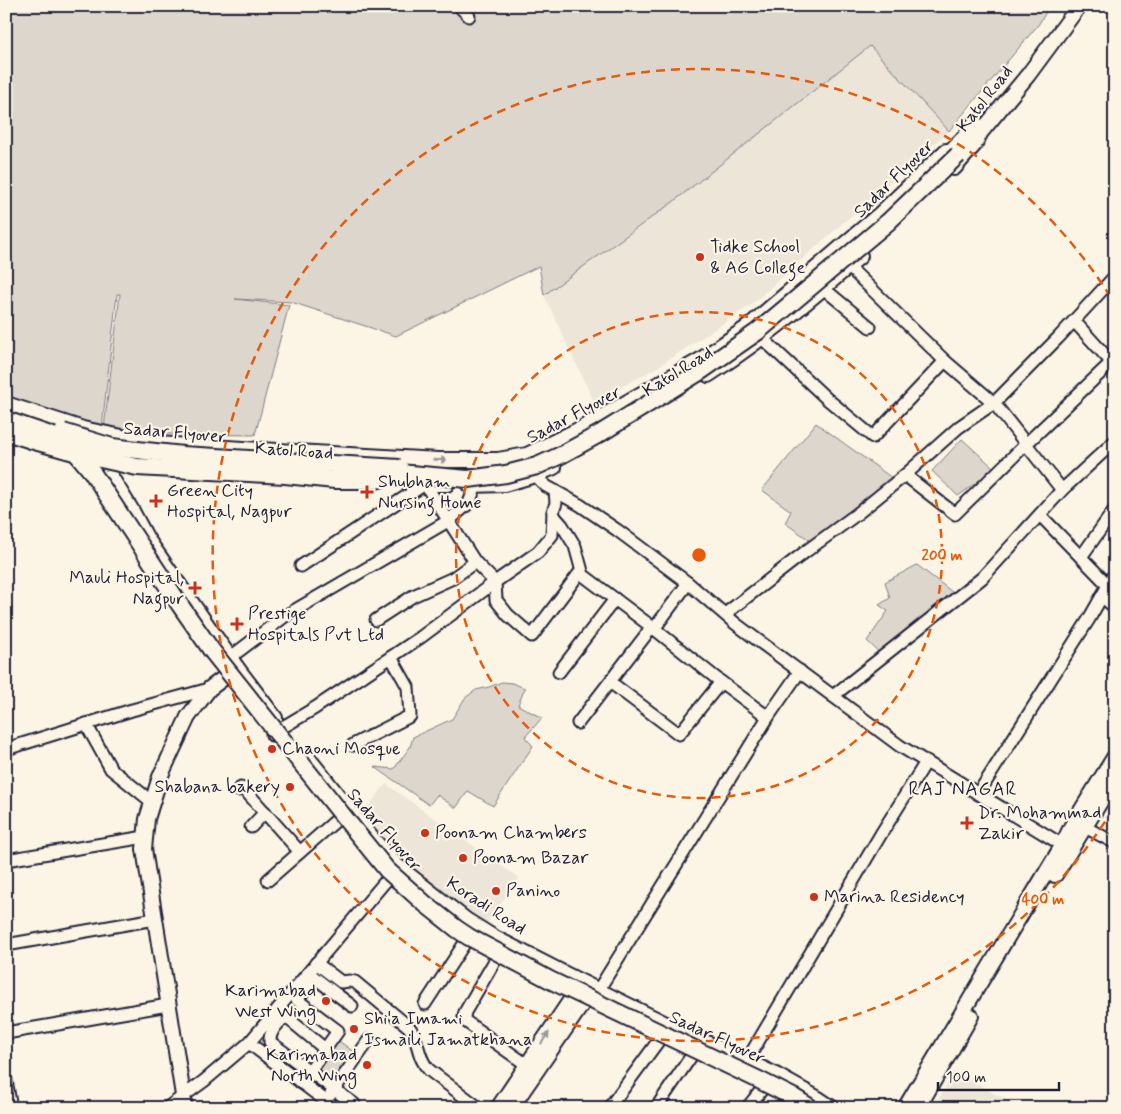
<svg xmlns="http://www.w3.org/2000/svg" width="1121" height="1114" font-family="Mynerve,sans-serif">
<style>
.built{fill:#ece5d8}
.green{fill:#dcd6cc;stroke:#7f7c84}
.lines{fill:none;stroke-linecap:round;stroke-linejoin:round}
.minor-casing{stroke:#22223b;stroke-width:15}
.major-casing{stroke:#22223b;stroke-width:18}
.highway-casing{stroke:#22223b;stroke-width:20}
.minor{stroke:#fcf5e5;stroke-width:11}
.major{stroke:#fcf5e5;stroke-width:14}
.highway{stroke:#fcf5e5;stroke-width:16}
.highway-bridge-casing{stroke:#22223b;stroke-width:20;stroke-linecap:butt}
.highway-bridge{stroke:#fcf5e5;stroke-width:16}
.oneway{fill:#9a9698}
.ring{fill:none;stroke:#e8590c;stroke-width:2.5;stroke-dasharray:9 6}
.poi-dot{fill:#c8321e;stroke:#fcf5e5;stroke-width:2}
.labels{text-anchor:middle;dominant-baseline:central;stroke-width:4.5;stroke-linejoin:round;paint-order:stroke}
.street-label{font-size:18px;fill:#22223b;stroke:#fcf5e5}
.poi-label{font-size:18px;fill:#22223b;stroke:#fcf5e5;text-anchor:start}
.neighbourhood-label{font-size:19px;letter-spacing:1px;fill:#22223b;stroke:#fcf5e5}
.centre{fill:#e8590c;stroke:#fcf5e5;stroke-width:2.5}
.ring-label{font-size:15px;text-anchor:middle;font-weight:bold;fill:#e8590c;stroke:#fcf5e5;stroke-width:4.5;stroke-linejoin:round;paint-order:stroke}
</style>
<rect width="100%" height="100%" fill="#fcf5e5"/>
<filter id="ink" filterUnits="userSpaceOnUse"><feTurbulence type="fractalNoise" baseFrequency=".02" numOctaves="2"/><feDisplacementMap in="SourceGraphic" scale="10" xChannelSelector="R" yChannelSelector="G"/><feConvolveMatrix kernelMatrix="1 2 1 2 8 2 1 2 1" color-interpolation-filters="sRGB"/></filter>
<g filter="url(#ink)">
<g class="built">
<path d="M 870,45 L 949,131 L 846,220 L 751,305 L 656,368 L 594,402 L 544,295 L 673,202 Z"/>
<path d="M 386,784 L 519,878 L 487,923 L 426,882 L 361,816 Z"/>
<path d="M 954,1072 L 1018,1106 L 1017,1108 L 934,1108 Z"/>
</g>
<g class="green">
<path d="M 6,6 L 1050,6 L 1038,25 L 949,131 L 870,46 L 673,202 L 544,295 L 539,266 L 396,336 L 291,302 L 235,299 L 289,305 L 255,435 L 169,434 L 104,428 L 120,294 L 117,294 L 102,427 L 6,397 Z"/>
<path d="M 816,423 L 892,478 L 811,541 L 785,523 L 791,511 L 762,490 Z"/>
<path d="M 962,439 L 995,469 L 958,496 L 932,471 Z"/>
<path d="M 917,565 L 956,595 L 882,655 L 867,641 L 888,611 L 879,605 L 890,598 L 885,582 Z"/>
<path d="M 502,682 L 512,683 L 525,688 L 518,705 L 542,718 L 525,737 L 533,746 L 493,806 L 468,791 L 456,808 L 437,795 L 429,805 L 375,767 L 394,769 L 410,747 L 413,737 L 452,719 L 465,698 L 476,690 L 489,687 Z"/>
<path d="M 339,1041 L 358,1055 L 335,1085 L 317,1070 Z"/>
</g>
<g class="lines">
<defs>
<g id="minor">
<path d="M 459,6 L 469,16"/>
<path d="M 848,266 L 945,361 L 994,403 L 1026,444 L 955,514 L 905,475"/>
<path d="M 823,288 L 870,327"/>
<path d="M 1074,321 L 1115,366"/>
<path d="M 762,338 L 826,398 L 873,437 L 945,361"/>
<path d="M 532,468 L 535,475 L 546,486 L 580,505 L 617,530 L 688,583 L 736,624 L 900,746 L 1069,849"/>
<path d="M 1062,490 L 1115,441"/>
<path d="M 553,512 L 555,517 L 562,525 L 575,546 L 583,575 L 652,627"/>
<path d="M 1040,515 L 1108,585"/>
<path d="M 1081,557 L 1115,509"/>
<path d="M 301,566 L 425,484 L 475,562 L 495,582 L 496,600 L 508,615 L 532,636 L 581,571"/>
<path d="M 1102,596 L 1115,608"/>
<path d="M 725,614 L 805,552 L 857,514 L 905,475 L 959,427 L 994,403 L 1059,337 L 1115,276"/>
<path d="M 376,620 L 413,596 L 453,578 L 475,562"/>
<path d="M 654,629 L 688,583"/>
<path d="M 223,663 L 285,616 L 448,521 L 469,503 L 476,485"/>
<path d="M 559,672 L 615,599"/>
<path d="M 610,682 L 679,734 L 721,682"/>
<path d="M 833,696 L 982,578 L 1062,490 L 1026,444 L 1115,359"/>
<path d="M 578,723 L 652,627 L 721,682 L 768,717"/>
<path d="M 86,724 L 111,769 L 152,802"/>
<path d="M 272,735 L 283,727 L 315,708 L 421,637 L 495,582 L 538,552 L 552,535 L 553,512 L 556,503 L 555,491"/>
<path d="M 353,745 L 410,716 L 408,687 L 391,657"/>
<path d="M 6,749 L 132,710 L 209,689"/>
<path d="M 238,790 L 241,788 L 244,789 L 300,852"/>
<path d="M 978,794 L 1089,619 L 1115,573"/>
<path d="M 251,827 L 265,812"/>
<path d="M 1085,827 L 1115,843"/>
<path d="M 6,860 L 145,837"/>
<path d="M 268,880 L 340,817"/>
<path d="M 6,945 L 155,919"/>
<path d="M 497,957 L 465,1012 L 464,1017 L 465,1021 L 527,1065"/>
<path d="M 316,963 L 341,982 L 350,981 L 355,982 L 409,1027 C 420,1041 416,1056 429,1070 L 479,1108"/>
<path d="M 594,997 L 768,717 L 800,671"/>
<path d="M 425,1004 L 466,941"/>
<path d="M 283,1011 L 285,1016 L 325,1049"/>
<path d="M 285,1016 C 278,1024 269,1031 270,1042 L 354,1104"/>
<path d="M 6,1033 L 168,1005"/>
<path d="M 249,1043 L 335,1108"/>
<path d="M 743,1067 L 881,834 L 926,762"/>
<path d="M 6,1080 L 11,1108"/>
<path d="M 301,1083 L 338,1031 L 297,1000 L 314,977 L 352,1006"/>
<path d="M 331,1094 L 369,1040"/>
<path d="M 167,1108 L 204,1081 L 249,1043 L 389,877"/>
<path d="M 609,1108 L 659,1040"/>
<path d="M 656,1108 L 692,1055"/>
<path d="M 747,1108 L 764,1087"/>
</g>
<g id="major">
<path d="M 954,168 L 974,145 L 981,132 L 1028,75 L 1079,6"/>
<path d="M 708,375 C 763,340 811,299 860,256"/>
<path d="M 6,404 L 83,429 L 157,444 L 438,460 L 498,460 L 527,455 L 584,427 L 702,359 L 748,327 L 880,214 L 946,151"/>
<path d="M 96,453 L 132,511 L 147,539 L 237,668 L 275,718"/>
<path d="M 118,456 L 166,461"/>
<path d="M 404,480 L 425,484 L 447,484"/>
<path d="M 469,485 L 504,484 L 535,475 L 554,467"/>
<path d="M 308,758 L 369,835 L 396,865 L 466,920 L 493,937 L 571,977 L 670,1026 L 774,1074 L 817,1098 L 832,1108"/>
<path d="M 1055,875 L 1115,778"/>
<path d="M 185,1108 L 144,849 L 147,819 L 160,777 L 188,717 L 209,689 L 237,668"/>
<path d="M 498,1108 L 572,998"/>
<path d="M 511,1108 L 583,1003"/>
<path d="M 905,1108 L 1062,846 L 1071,827 L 1115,756"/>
<path d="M 918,1108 L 971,1016"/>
</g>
<path id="highway" d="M 941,162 L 967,136 L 975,124"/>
</defs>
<use href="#minor" class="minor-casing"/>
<use href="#major" class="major-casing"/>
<use href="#highway" class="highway-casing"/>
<use href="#minor" class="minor"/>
<use href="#major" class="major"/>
<use href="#highway" class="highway"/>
<defs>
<g id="highway-bridge">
<path d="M 6,420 L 59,438 L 73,449 L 92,472 L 180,605 L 212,651 L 344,817 L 387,870 L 424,903 L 457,929 L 469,937 L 552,981 L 759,1080 L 795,1098 L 811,1108"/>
<path d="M 6,432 L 31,440 L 96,458 L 137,467 L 285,475 L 335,480 L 376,480 L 399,473 L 468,479 L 506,474 L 537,466 L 561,455 L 601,433 L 701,371 L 757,332 L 888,222 L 958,155"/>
<path d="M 63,432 L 112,447 L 146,451 L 183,455 L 400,468"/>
</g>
</defs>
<use href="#highway-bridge" class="highway-bridge-casing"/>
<use href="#highway-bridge" class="highway-bridge"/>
</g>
<defs><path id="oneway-solid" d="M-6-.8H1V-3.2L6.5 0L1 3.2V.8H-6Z" transform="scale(1.25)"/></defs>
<g class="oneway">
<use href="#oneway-solid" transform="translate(440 460) rotate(1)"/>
<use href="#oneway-solid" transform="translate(545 1038) rotate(-56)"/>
</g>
</g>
<g class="ring">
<circle cx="699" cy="555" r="243"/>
<path d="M1113 809A486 486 0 1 1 1113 301"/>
</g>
<g class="poi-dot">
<circle cx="700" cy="257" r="5"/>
<path d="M364.5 484.5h5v5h5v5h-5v5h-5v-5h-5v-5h5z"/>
<path d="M153.5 493.5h5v5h5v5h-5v5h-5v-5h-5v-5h5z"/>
<path d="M192.5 580.5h5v5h5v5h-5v5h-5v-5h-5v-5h5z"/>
<path d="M234.5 616.5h5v5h5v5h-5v5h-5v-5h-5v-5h5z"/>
<circle cx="272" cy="749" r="5"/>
<circle cx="290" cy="787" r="5"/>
<path d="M964.5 815.5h5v5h5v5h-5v5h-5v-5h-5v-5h5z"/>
<circle cx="425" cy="833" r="5"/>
<circle cx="463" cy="858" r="5"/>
<circle cx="496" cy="891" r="5"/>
<circle cx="814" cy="897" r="5"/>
<circle cx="326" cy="1001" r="5"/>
<circle cx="354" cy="1029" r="5"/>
<circle cx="367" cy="1065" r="5"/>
</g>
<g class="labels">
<g class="street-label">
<text transform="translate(985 99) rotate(-52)">Katol Road</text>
<text transform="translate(894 179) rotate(-44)">Sadar Flyover</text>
<text transform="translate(678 372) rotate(-32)">Katol Road</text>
<text transform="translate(574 415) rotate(-28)">Sadar Flyover</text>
<text transform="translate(175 433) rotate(5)">Sadar Flyover</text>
<text transform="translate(294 451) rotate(4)">Katol Road</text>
<text transform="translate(384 830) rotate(49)">Sadar Flyover</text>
<text transform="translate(486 906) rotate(33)">Koradi Road</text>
<text transform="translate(717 1038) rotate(25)">Sadar Flyover</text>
</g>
<g class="poi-label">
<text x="710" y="247">Tidke School<tspan x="710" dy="21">&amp; AG College</tspan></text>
<text x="378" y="482">Shubham<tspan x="378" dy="21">Nursing Home</tspan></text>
<text x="167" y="491">Green City<tspan x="167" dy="21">Hospital, Nagpur</tspan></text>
<text x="184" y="578" text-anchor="end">Mauli Hospital,<tspan x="184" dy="21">Nagpur</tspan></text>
<text x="248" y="614">Prestige<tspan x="248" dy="21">Hospitals Pvt Ltd</tspan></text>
<text x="282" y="749">Chaoni Mosque</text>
<text x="280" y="787" text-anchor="end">Shabana bakery</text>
<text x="978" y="813">Dr. Mohammad<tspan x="978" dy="21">Zakir</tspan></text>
<text x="435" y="833">Poonam Chambers</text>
<text x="473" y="858">Poonam Bazar</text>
<text x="506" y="891">Panino</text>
<text x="824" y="897">Marina Residency</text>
<text x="316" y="991" text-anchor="end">Karimabad<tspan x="316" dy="21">West Wing</tspan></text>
<text x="364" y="1019">Shi'a Imami<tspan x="364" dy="21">Ismaili Jamatkhana</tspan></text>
<text x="357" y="1055" text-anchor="end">Karimabad<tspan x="357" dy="21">North Wing</tspan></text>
</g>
<g class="neighbourhood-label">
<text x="963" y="789">RAJ NAGAR</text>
</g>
</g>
<circle cx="699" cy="555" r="8" class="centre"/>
<g class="ring-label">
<text x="942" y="560">200 m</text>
<text x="1043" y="904">400 m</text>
</g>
<rect width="1121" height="1114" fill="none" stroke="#fcf5e5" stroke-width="25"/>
<rect x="12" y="12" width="1096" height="1089" fill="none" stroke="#22223b" stroke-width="2" filter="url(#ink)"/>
<path d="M938 1082v8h121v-8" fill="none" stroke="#22223b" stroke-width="2.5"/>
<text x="946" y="1082" font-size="15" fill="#22223b" stroke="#fcf5e5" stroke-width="4" paint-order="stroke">100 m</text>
</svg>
